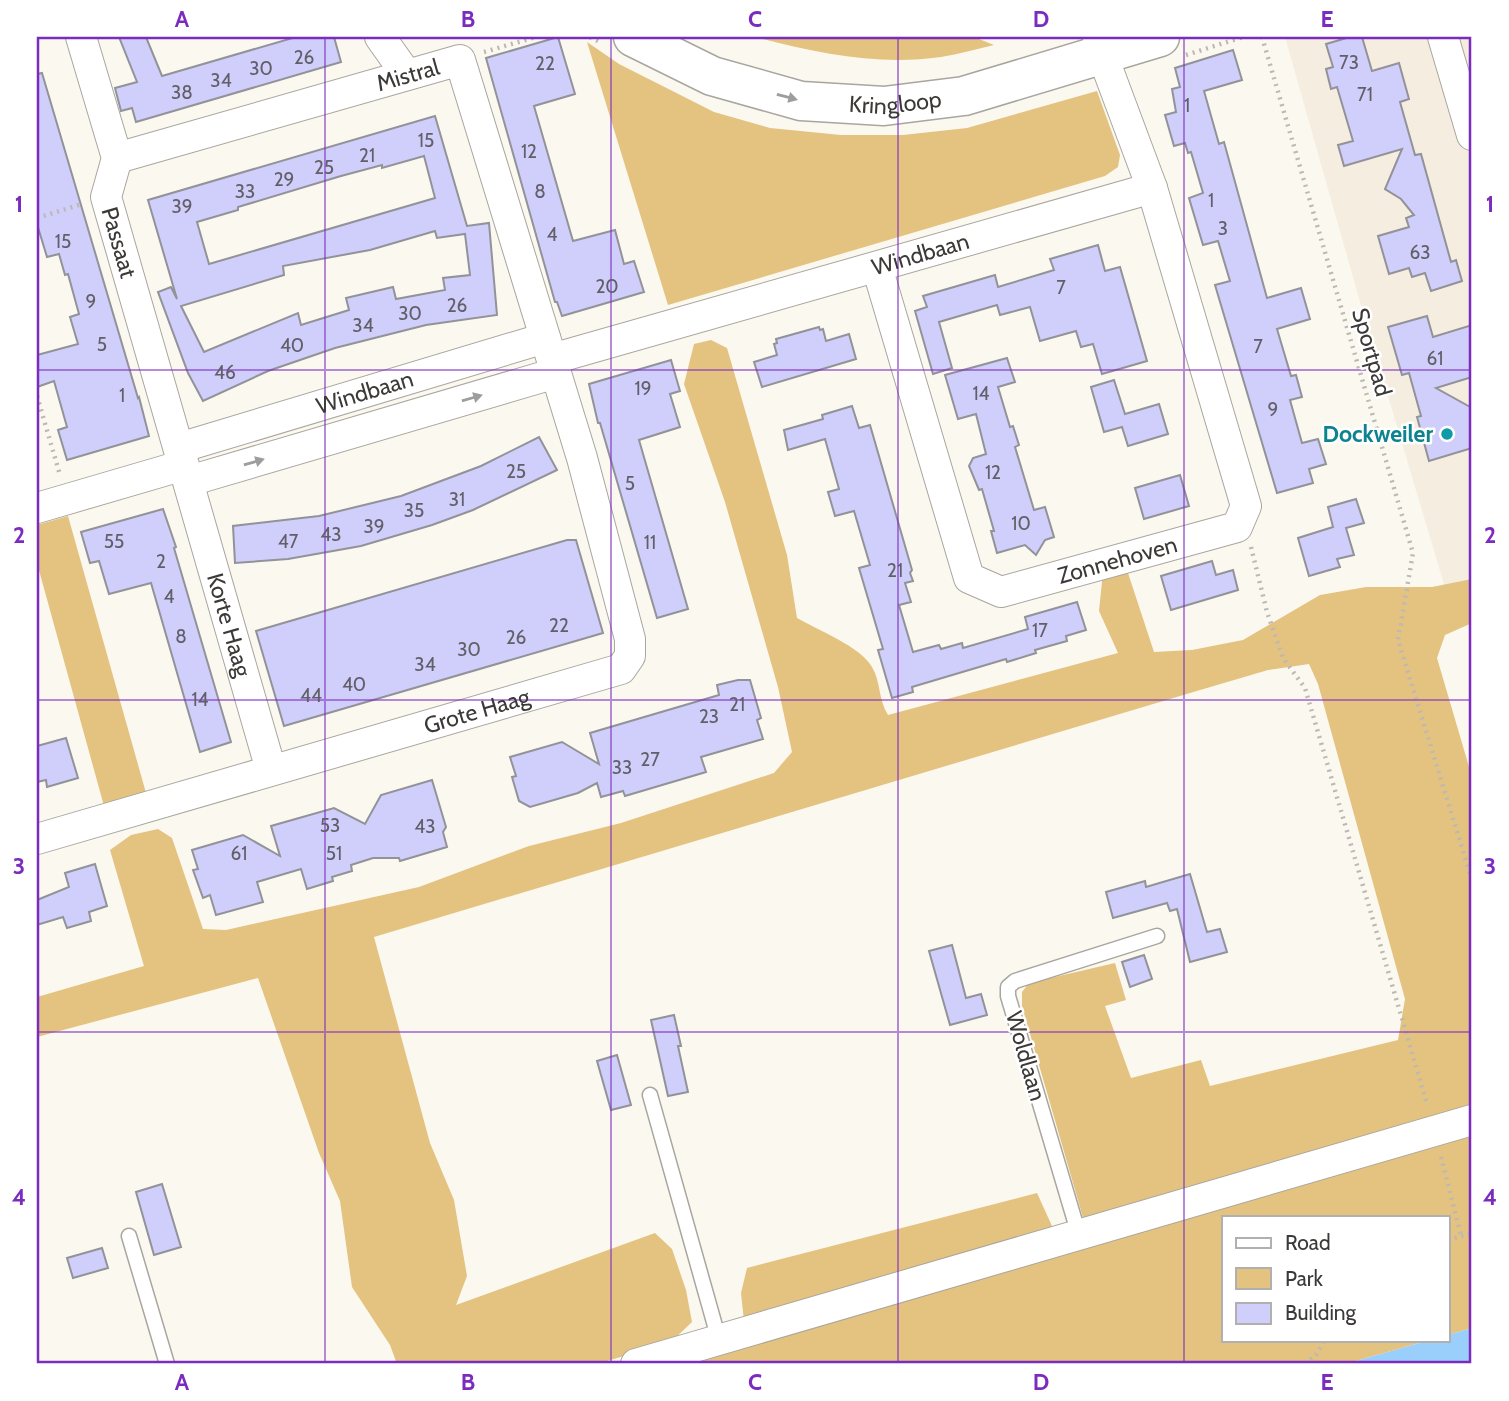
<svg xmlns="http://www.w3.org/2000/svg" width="1509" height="1401" font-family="Cabin,sans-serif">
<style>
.built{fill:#f5eddf}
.green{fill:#e4c27f}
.water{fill:#9bcffb}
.building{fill:#d0cefa;stroke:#929299;stroke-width:2;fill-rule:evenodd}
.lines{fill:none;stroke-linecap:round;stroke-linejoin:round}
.lane-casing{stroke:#a9a69f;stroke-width:17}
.street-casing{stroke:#a9a69f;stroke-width:32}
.secondary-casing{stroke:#a9a69f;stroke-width:41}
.path{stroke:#bcb9b3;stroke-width:4.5;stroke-dasharray:2 5;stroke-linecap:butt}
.lane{stroke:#fff;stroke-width:14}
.street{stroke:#fff;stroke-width:30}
.secondary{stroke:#fff;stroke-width:38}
.oneway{fill:#9e9c9c}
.grid{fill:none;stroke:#7b2cbf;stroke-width:2;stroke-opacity:0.55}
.culture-dot{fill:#0f9aa8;stroke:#fff;stroke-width:2.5}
.labels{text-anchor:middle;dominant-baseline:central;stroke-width:5;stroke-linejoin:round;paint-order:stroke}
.number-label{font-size:19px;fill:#615f68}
.street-label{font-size:23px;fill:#3c3a38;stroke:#fff}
.culture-label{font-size:23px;font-weight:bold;fill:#0d838f;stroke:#fff;text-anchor:end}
.neatline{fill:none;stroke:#7b2cbf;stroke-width:2.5}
.grid-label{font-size:23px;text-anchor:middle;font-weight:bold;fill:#7b2cbf}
</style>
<rect width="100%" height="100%" fill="#fbf8f0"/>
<path class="built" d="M 1285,37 L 1472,37 L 1472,594 L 1449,601 L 1360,302 Z"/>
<g class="green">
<path d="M 755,37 L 974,37 L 994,45 C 976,49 959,54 941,57 C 878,66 816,53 755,37 Z"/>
<path d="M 587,42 L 619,64 L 714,112 L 770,128 L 841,135 L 903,135 L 967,128 L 1097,91 L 1120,155 L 1118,167 L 1105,176 L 668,305 Z"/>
<path d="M 711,340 L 727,348 L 787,555 L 797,618 C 818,630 861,647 872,667 C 881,682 878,699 888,715 L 1118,653 L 1099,611 L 1103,572 L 1127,570 L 1154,652 L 1192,650 L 1243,640 L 1320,595 L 1366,587 L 1432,587 L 1472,579 L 1472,623 L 1445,635 L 1437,658 L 1472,777 L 1472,1109 L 1084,1221 L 1022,1006 L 1022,992 L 1029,983 L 1115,963 L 1126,1000 L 1105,1006 L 1131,1078 L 1201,1060 L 1210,1086 L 1398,1040 L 1405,999 L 1318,684 L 1309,664 L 1268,670 L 1190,693 L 374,937 L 430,1143 L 454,1200 L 467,1276 L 456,1305 L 655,1233 L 672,1249 L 686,1290 L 692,1322 L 671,1342 L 597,1364 L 397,1364 L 390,1345 L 352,1287 L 340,1201 L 319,1153 L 258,978 L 37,1037 L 37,997 L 144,966 L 110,850 L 131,835 L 158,829 L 172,838 L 203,929 L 226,930 L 419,887 L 529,846 L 621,823 L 774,773 L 792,752 L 778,687 L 725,502 L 684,384 L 694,344 Z"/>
<path d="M 68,516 L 146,793 L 104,806 L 37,563 L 37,525 Z"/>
<path d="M 1472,1129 L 1472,1328 L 1448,1335 L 1448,1217 L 1224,1217 L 1224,1340 L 1430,1340 L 1345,1364 L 656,1364 Z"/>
<path d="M 1037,1193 L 1052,1226 L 1039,1239 L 744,1321 L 741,1293 L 747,1268 Z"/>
</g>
<path class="water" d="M 1472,1328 L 1472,1364 L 1345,1364 L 1430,1340 L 1448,1340 L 1448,1335 Z"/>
<g class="building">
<path d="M 119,37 L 146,37 L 162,76 L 296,37 L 334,37 L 341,62 L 136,122 L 132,108 L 121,111 L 115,88 L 137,82 Z"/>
<path d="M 558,37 L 575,94 L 534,106 L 573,241 L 615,230 L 624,264 L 634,261 L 644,292 L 562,316 L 557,302 L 555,302 L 486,58 Z"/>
<path d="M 1350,37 L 1362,37 L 1372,71 L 1399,63 L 1409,99 L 1400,102 L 1415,155 L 1421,154 L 1451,262 L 1456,260 L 1462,281 L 1431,291 L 1425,273 L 1412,277 L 1409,268 L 1389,274 L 1378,236 L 1409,227 L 1406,218 L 1414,215 L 1401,199 L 1385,189 L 1402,149 L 1344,166 L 1338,145 L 1353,141 L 1337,87 L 1331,89 L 1326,69 L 1333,67 L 1326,44 Z"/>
<path d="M 1233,50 L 1242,80 L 1204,91 L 1219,144 L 1224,142 L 1267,298 L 1301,288 L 1310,319 L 1277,329 L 1291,376 L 1296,375 L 1302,397 L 1290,400 L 1302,443 L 1318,439 L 1326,464 L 1309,469 L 1313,483 L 1277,493 L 1215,285 L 1230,281 L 1218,241 L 1203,245 L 1189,198 L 1203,193 L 1191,152 L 1188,153 L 1185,143 L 1174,146 L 1165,115 L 1176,112 L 1172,89 L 1180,87 L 1175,68 Z"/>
<path d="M 42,73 L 138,398 L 139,397 L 149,436 L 67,460 L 58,430 L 67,427 L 54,381 L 37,387 L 37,355 L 78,344 L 70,317 L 79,314 L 68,274 L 65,275 L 59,254 L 47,257 L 37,224 L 37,74 Z"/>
<path d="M 435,116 L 467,226 L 489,223 L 497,315 L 426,325 L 335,348 L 268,371 L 203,401 L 188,373 L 158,292 L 171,287 L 177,299 L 148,200 ZM 424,156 L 435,198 L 209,264 L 197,222 L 238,210 L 238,207 L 341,176 L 382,165 L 382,168 ZM 435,231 L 437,238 L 465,234 L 470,275 L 443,278 L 445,290 L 396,299 L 393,287 L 346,298 L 349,310 L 301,325 L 298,313 L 204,352 L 181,306 L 284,275 L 283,266 L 370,250 Z"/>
<path d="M 1098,245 L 1105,271 L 1120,267 L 1147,361 L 1102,374 L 1093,344 L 1081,347 L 1076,331 L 1040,341 L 1030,307 L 1000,315 L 997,305 L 939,322 L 952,368 L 933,374 L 915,311 L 927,307 L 923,296 L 995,275 L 998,287 L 1054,270 L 1050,259 Z"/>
<path d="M 1427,316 L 1433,337 L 1472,325 L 1472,377 L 1436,388 L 1472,408 L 1472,448 L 1429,461 L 1417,417 L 1421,416 L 1409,373 L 1402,375 L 1388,327 Z"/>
<path d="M 819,327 L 820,330 L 823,329 L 826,341 L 849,334 L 856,359 L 762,387 L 754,362 L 777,355 L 774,344 L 777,343 L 776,339 Z"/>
<path d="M 1007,358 L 1015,382 L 998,387 L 1010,427 L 1013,426 L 1019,445 L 1015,447 L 1034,510 L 1045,507 L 1054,537 L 1045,540 L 1036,555 L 1025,545 L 997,553 L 991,531 L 994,531 L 982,489 L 979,490 L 969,466 L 973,458 L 986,454 L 976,414 L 958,419 L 945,375 Z"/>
<path d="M 671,360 L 680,391 L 670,394 L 680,427 L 639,440 L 688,609 L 657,618 L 600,423 L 598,423 L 589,384 Z"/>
<path d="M 1114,380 L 1125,414 L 1159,404 L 1168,434 L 1128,446 L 1122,427 L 1104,432 L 1091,387 Z"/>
<path d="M 852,406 L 859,428 L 870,425 L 912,570 L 910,573 L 913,581 L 905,583 L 911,602 L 899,605 L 913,652 L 939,645 L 941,649 L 962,643 L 963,648 L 1028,629 L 1025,617 L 1077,602 L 1086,630 L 1066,636 L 1067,641 L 1035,650 L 1036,653 L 1007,662 L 1006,659 L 912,687 L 913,692 L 892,698 L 878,650 L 883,649 L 859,568 L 870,565 L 854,511 L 835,516 L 828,492 L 839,489 L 825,439 L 788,450 L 784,430 L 823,419 L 822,415 Z"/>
<path d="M 539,437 L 557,470 L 473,510 L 432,525 L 361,546 L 288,559 L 235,563 L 233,526 L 319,516 L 401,496 L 481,466 Z"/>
<path d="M 1180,475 L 1189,506 L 1144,519 L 1135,488 Z"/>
<path d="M 1356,499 L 1364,523 L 1346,528 L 1354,555 L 1337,559 L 1340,567 L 1309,576 L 1298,538 L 1333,527 L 1328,507 Z"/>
<path d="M 163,509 L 176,547 L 174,548 L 231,742 L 200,752 L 151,583 L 109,594 L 99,561 L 90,563 L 81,532 Z"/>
<path d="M 567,540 L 576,540 L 603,633 L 284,726 L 256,631 Z"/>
<path d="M 1212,561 L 1216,575 L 1233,570 L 1238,590 L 1171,610 L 1161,576 Z"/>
<path d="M 738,680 L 750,680 L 761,718 L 757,720 L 763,739 L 701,757 L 706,772 L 625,796 L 623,791 L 601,797 L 597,783 L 578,793 L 530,807 L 519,801 L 512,777 L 516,776 L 510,757 L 562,742 L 599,764 L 590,733 L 719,695 L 717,685 Z"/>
<path d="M 66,738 L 78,778 L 47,787 L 46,780 L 37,782 L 37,746 Z"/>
<path d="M 432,780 L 446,827 L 443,832 L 447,847 L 400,861 L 399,858 L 373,858 L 351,865 L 352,871 L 332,877 L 333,881 L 307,889 L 301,869 L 257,882 L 263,902 L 216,915 L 210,895 L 203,898 L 193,870 L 198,869 L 192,850 L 243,835 L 280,856 L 271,826 L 334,808 L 365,824 L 381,795 Z"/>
<path d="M 95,864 L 107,906 L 89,912 L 91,921 L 67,928 L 63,917 L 37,925 L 37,900 L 69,887 L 65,873 Z"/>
<path d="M 1190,874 L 1207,932 L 1220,929 L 1227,952 L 1190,962 L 1177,909 L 1170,911 L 1167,903 L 1113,918 L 1106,892 L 1145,881 L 1146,887 Z"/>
<path d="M 952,945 L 966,998 L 981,994 L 987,1015 L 950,1025 L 929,951 Z"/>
<path d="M 1144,955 L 1152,979 L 1130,987 L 1122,962 Z"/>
<path d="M 674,1015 L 681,1046 L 678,1046 L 688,1092 L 668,1096 L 651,1020 Z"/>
<path d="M 617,1055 L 631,1105 L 611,1110 L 597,1061 Z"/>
<path d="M 162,1184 L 181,1247 L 154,1255 L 136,1192 Z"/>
<path d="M 102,1248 L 108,1268 L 73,1278 L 67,1258 Z"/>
</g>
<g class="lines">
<defs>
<g id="lane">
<path d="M 650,1095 L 719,1340"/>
<path d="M 1079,1235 L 1008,996 L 1008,987 L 1015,981 L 1157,936"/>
<path d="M 129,1236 L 167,1364"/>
</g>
<g id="street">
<path id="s1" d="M 81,37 L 117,158 L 106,197 L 271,770"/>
<path d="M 380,37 L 407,75"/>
<path d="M 1443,37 L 1472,135"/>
<path id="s2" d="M 877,267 L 969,578 L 1001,592 L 1237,527 L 1246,506 L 1152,188"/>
<path id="s3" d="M 552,359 L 1152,188 L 1102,54 L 1098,37"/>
<path id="s4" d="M 179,448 L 545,338"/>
<path d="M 189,481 L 556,373"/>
<path d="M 37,508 L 184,465"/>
<path id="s5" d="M 37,839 L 621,669 L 630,656 L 630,639 L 582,458 L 460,60 L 117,158"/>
<path d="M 636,1364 L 1472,1120"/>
</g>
<g id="secondary">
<path id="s6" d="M 633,37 L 712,76 L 801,101 L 884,106 L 964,96 L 1160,37"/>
</g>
</defs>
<use href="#lane" class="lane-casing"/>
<use href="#street" class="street-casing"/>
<use href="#secondary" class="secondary-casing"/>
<g class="path">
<path d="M 590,37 L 602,43"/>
<path d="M 1262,37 L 1413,553 L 1398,640 L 1472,880"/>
<path d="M 484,52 L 536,37"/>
<path d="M 1186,55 L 1243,37"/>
<path d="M 37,218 L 82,204"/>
<path d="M 37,396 L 60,475"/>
<path d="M 1251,547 L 1267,612 L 1283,658 L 1305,688 L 1427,1104"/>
<path d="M 1441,1157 L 1461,1236"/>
<path d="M 1448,1240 L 1472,1233"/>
<path d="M 1305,1364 L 1316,1355 L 1325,1340"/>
</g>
<use href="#lane" class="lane"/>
<use href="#street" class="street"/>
<use href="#secondary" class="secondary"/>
</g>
<defs><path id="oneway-solid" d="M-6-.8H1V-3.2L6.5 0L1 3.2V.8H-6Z" transform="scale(1.75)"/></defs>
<g class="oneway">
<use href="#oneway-solid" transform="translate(787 97) rotate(15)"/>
<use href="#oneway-solid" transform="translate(472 398) rotate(-16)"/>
<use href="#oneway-solid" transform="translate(254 462) rotate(-16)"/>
</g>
<path class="grid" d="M 325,37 L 325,1364M 611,37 L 611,1364M 898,37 L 898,1364M 1184,37 L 1184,1364M 37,370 L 1472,370M 37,700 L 1472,700M 37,1032 L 1472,1032"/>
<circle class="culture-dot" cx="1447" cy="434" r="7"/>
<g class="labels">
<g class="number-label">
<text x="304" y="57">26</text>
<text x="1349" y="62">73</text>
<text x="545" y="63">22</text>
<text x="261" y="68">30</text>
<text x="221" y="80">34</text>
<text x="182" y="92">38</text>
<text x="1365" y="94">71</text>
<text x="1187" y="105">1</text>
<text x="426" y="140">15</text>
<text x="529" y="151">12</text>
<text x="367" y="155">21</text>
<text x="324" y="167">25</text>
<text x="284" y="179">29</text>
<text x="245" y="191">33</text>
<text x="540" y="191">8</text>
<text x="1211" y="200">1</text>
<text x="182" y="206">39</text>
<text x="1223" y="228">3</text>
<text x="552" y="234">4</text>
<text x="63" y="241">15</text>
<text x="1420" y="252">63</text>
<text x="607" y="286">20</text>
<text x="1061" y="287">7</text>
<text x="91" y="301">9</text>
<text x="457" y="305">26</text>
<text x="410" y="313">30</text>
<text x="363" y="325">34</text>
<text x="102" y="344">5</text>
<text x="292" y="345">40</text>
<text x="1258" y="346">7</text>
<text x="1435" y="358">61</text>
<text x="225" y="372">46</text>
<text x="643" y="388">19</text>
<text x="981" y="393">14</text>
<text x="122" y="395">1</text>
<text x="1273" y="409">9</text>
<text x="516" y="471">25</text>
<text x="993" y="472">12</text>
<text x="630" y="483">5</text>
<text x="457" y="499">31</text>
<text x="414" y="510">35</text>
<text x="1021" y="523">10</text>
<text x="374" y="526">39</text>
<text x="331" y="534">43</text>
<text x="114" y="541">55</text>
<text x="288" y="541">47</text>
<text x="650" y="542">11</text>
<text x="161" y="561">2</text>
<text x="895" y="570">21</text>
<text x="169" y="596">4</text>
<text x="559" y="625">22</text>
<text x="1040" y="630">17</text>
<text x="181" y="636">8</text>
<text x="516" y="637">26</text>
<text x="469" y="649">30</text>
<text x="425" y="664">34</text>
<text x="354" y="684">40</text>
<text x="311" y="695">44</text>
<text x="200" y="699">14</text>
<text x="737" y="704">21</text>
<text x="709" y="716">23</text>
<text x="650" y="759">27</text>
<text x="622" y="767">33</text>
<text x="330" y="825">53</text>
<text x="425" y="826">43</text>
<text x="239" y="853">61</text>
<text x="334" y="853">51</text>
</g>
<g class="street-label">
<text transform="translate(408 75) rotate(-16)">Mistral</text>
<text stroke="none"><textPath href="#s6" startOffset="275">Kringloop</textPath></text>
<text stroke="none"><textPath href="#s1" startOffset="214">Passaat</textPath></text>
<text stroke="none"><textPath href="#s3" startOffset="383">Windbaan</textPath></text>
<text transform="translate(1372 352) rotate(74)">Sportpad</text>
<text stroke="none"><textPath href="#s4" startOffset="194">Windbaan</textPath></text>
<text stroke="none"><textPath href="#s2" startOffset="480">Zonnehoven</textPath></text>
<text stroke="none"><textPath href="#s1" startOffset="612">Korte Haag</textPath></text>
<text stroke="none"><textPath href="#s5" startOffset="458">Grote Haag</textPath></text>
<text transform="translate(1026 1056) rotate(74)">Woldlaan</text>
</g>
<g class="culture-label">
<text x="1433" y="434">Dockweiler</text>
</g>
</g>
<rect width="1509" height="1401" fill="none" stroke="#ffffff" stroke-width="77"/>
<rect x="1222" y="1216" width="228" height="126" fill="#ffffff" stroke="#b1b0af" stroke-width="2"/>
<rect x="1236" y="1238" width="35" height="10" fill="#ffffff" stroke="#b1b0af" stroke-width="2"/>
<text x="1285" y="1250" font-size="21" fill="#3c3a38">Road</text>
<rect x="1236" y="1268" width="35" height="21" fill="#e4c27f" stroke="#b1b0af" stroke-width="2"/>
<text x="1285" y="1286" font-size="21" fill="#3c3a38">Park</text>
<rect x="1236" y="1303" width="35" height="21" fill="#d0cefa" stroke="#b1b0af" stroke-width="2"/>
<text x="1285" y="1320" font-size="21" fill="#3c3a38">Building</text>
<rect x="38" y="38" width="1432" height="1324" class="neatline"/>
<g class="grid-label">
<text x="182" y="27">A</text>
<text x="468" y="27">B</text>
<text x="755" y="27">C</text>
<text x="1041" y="27">D</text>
<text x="1327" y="27">E</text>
<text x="19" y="212">1</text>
<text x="1490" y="212">1</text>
<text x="19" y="543">2</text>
<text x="1490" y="543">2</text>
<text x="19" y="874">3</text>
<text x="1490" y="874">3</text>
<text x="19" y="1205">4</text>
<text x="1490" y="1205">4</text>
<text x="182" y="1390">A</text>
<text x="468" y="1390">B</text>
<text x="755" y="1390">C</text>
<text x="1041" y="1390">D</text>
<text x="1327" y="1390">E</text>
</g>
</svg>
